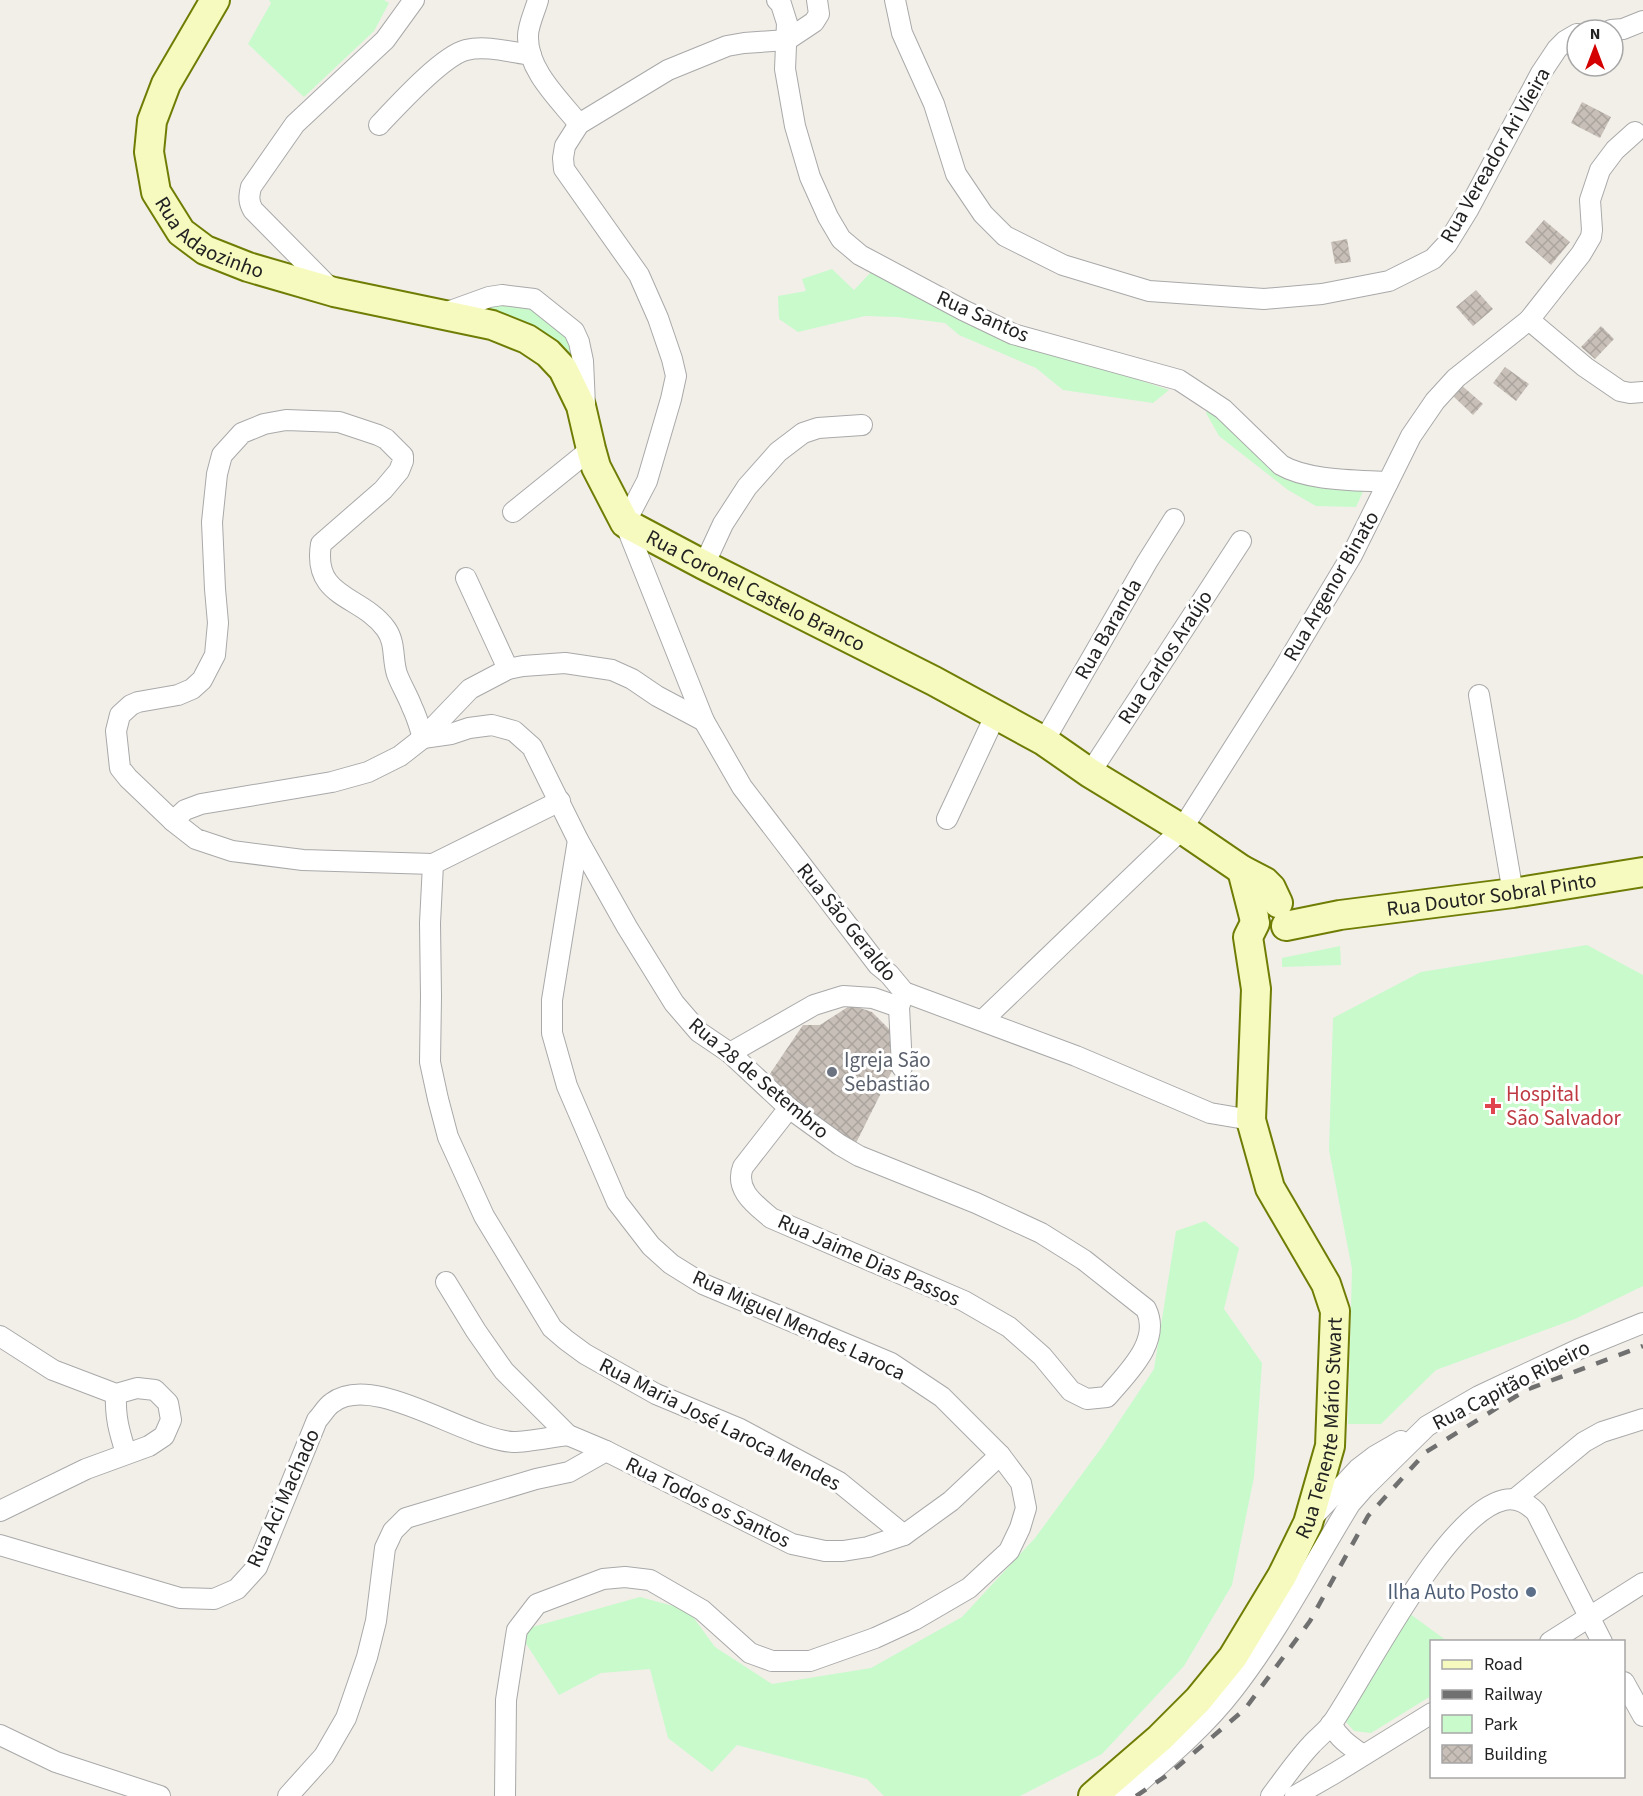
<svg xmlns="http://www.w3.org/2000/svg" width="1643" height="1796" font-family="'Source Sans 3',sans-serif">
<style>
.park{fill:#c8facc}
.building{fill:url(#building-cross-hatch)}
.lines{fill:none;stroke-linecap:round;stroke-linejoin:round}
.street-casing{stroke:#a9a9a9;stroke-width:22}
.secondary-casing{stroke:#707d05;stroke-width:32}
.street{stroke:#fff;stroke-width:20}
.secondary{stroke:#f7fabf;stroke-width:28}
.rail{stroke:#707070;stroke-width:4.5;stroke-dasharray:12 12;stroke-linecap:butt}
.worship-dot{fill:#6b7280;stroke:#fff;stroke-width:2}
.health-dot{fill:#e0444e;stroke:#fff;stroke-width:2}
.service-dot{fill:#5c6f8a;stroke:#fff;stroke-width:2}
.labels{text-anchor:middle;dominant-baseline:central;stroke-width:6;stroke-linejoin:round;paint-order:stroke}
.street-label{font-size:21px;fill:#222;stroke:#fff}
.worship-label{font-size:21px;fill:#5b616d;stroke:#fff;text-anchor:start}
.health-label{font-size:21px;fill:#be3a42;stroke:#fff;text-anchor:start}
.service-label{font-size:21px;fill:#4e5e75;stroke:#fff;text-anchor:end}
</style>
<defs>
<pattern id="building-cross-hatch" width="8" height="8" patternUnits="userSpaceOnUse" patternTransform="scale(1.5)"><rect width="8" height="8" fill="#c7bfb8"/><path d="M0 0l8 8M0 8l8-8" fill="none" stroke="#aba49e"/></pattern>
</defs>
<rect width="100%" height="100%" fill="#f2efe9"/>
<g class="park">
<path d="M 269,0 L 384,0 L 389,3 L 374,31 L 304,97 L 248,44 L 271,3 Z"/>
<path d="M 832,269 L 854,290 L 874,269 L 1044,348 L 1169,390 L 1153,403 L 1063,390 L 1036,368 L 959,335 L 945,323 L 897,317 L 865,316 L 798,332 L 779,319 L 778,296 L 806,291 L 802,279 Z"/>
<path d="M 498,300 L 535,304 L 554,318 L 571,343 L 569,370 L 471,314 Z"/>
<path d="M 1211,406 L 1285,470 L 1366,485 L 1356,507 L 1316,506 L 1288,490 L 1219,436 L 1206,413 Z"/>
<path d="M 1587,945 L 1643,975 L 1643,1286 L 1575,1319 L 1436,1370 L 1381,1424 L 1348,1424 L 1352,1269 L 1329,1150 L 1333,1018 L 1421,972 Z"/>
<path d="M 1340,946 L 1341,965 L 1282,967 L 1282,958 Z"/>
<path d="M 1205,1221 L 1239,1248 L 1224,1309 L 1262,1363 L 1254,1477 L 1232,1585 L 1184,1666 L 1102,1754 L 1020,1796 L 884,1796 L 867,1779 L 737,1745 L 712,1772 L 668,1738 L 650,1669 L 601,1673 L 559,1695 L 518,1631 L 640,1597 L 688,1610 L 715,1647 L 772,1684 L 871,1668 L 962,1617 L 1035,1538 L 1102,1447 L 1154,1369 L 1176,1231 Z"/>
<path d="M 1406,1611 L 1447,1641 L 1432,1642 L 1431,1696 L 1371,1733 L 1354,1731 L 1346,1722 L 1347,1701 Z"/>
</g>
<g class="building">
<path d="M 1582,102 L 1611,117 L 1600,138 L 1571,123 Z"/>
<path d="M 1544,220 L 1570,242 L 1551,265 L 1525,242 Z"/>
<path d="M 1347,239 L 1351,262 L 1335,264 L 1331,242 Z"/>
<path d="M 1476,290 L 1493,309 L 1473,326 L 1456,307 Z"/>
<path d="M 1601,326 L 1614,339 L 1595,359 L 1581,347 Z"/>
<path d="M 1505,367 L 1529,384 L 1516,401 L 1493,383 Z"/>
<path d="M 1460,384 L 1483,404 L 1473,415 L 1451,394 Z"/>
<path d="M 851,1005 L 872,1012 L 894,1034 L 896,1063 L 853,1149 L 765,1081 L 803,1025 L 820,1025 Z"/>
</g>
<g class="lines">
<defs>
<g id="street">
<path d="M 538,0 C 535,11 528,25 528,36 C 527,70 559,99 579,124"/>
<path d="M 777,0 L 781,4 L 787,23 L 785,69 L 795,126 L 810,177 L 828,217 L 841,239 L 860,255 L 963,310 L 1013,334 L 1179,380 L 1223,409 L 1281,465 C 1308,481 1357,480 1388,482"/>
<path d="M 817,0 L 819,14 L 814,22 L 787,40 L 744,43 L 727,46 L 668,70 L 579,124 L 565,146 L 563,158 L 564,169 L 639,275 L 658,318 L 672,359 L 676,376 L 671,399 L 647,481 L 625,523 L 704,721 L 742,787 L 878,965 L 889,974 L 904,992 L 1076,1056 L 1210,1113 L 1251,1120"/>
<path d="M 895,0 L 902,33 L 934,104 L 956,174 L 983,214 L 1005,236 L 1063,265 L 1149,291 L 1264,299 L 1322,294 L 1389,281 L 1433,259 L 1447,244 L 1468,210 L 1541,73 L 1557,49 L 1565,41 L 1577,34"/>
<path d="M 1611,30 L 1623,29 L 1643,21"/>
<path d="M 379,125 C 397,106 442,56 466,50 C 486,45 510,52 531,55"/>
<path d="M 332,290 L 253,210 C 248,201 249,196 251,187 L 295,124 L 385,40 L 414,0"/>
<path d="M 442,314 L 489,297 L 502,295 L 534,299 L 574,331 L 579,342 L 583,361 L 585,405"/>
<path d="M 1529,320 L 1585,367 L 1620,391 L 1630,393 L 1643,392"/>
<path d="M 513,512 L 591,449"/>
<path d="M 704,565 L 723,524 L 747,487 L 778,452 L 803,433 L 818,428 L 862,425"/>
<path d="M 466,578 L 508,669"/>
<path d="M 1479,695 L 1513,893"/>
<path d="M 423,738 L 451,734 L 469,728 L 492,725 L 514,731 L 532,747 L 578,840 L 627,927 L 674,1003 L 699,1032 L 730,1053 L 789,1108 L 840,1145 L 859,1156 L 976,1203 L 1041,1233 L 1084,1260 L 1146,1309 C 1162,1342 1126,1374 1107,1397 L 1087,1399 L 1071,1391 L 1042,1356 L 1009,1327 L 964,1301 L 771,1218 C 756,1205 734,1190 743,1167 L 789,1108"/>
<path d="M 423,738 C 420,728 417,717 412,707 C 408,696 401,685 397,674 C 392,659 396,643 386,629 C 362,595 312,599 321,544 L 383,490 L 399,471 L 403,461 L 403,456 L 386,439 L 378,435 L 339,422 L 286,420 L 264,424 L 242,433 L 222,455 L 217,474 L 212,522 L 215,589 L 218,623 L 215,655 L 202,680 L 192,689 L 178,695 L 138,702 L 131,705 L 120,715 L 116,731 L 120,768 L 128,778 L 173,821 L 196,839 L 232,851 L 303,860 L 433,864"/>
<path d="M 1044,741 L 1147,562 L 1174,519"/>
<path d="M 1090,773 L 1241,541"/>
<path d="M 560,801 L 433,864 L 430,923 L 431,997 L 430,1062 L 438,1099 L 448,1137 L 484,1216 L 552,1328 L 566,1340 L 585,1354 L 656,1394 L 740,1429 L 839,1482 L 904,1535"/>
<path d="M 947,819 L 996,714"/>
<path d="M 173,821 L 185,810 L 201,804 L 332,782 L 368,772 L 400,756 L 423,738 L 470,689 L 508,669 L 523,666 L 565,663 L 612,670 L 632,679 L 657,696 L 704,721"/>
<path d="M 899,1007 L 902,1067"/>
<path d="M 983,1020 L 1182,829 L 1283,670 L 1352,555 L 1411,436 L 1435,401 L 1456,378 L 1529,320 L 1581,254 L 1591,237 L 1592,230 L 1590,200 L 1600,170 L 1615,150 L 1635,132"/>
<path d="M 730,1053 L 814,1005 L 843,996 L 873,998 L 899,1007 L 904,992"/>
<path d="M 446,1282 L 476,1331 L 504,1371 L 568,1435 L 606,1451 L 792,1544 L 825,1551 L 843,1551 L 868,1547 L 904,1535 L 951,1501 L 1000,1455"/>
<path d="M 0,1336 L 53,1370 L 116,1394 L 137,1388 L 155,1390 L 168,1403 L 171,1420 L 164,1436 L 149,1446 L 86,1469 L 0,1511"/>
<path d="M 116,1394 C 115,1417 119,1431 126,1453"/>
<path d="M 1515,1499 L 1584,1442 L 1602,1432 L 1643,1419"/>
<path d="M 1313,1517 L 1358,1469 L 1375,1456 L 1401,1441"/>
<path d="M 0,1545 L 180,1598 L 214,1599 L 237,1589 L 257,1567 L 317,1420 C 322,1415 326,1407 332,1403 C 373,1371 464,1439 513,1442 C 529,1442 551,1437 568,1435"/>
<path d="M 1550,1642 L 1643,1583"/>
<path d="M 1624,1682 L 1643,1716"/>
<path d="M 1331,1724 C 1339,1739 1350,1746 1363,1755"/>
<path d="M 0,1735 L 56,1762 L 160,1796"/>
<path d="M 288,1796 L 324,1756 L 346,1718 L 367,1657 L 376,1621 L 385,1548 L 393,1531 L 406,1518 L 536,1479 L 569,1472 L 606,1451"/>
<path d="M 505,1796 L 506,1700 L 516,1636 L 517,1630 L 537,1604 L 603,1579 L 625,1577 L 650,1580 L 702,1610 L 750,1653 L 772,1661 L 810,1661 L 875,1638 L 914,1620 L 969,1588 L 1009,1551 L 1020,1528 L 1026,1508 L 1021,1483 L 1000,1455 L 942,1397 L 891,1363 L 703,1284 L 671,1264 L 651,1246 L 617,1202 L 567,1086 L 552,1033 L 552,1000 L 578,840"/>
<path d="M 1122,1796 L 1128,1792 C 1165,1760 1203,1729 1233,1690 C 1278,1632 1312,1566 1350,1504 L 1364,1488 L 1427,1426 L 1479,1396 L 1579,1349 L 1643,1323"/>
<path d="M 1271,1796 C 1284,1779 1296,1761 1311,1745 C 1318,1737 1327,1731 1333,1722 C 1367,1672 1446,1513 1504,1500 C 1517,1497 1527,1503 1536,1512 L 1602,1642"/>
<path d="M 1295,1796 L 1335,1773 L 1432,1713"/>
</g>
<g id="secondary">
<path id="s1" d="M 215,0 L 166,84 L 152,121 L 149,152 L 156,192 L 181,232 L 205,250 L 248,267 L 334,292 L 492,325 L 527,339 L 548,353 L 563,369 L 581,406 L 591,449 L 596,467 L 625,523 L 704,565 L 934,681 L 1044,741 L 1090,773 L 1182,829 L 1242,870 L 1265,882 L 1271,888 L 1278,903"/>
<path d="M 1242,870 L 1254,917"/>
<path id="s2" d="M 1286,926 L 1340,915 L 1513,893 L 1643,872"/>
<path id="s3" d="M 1093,1796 L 1160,1738 L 1198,1700 L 1233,1657 L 1282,1576 L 1308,1523 L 1330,1446 L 1335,1311 L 1326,1284 L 1270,1188 L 1251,1120 L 1256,989 L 1248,937 L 1255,923"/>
</g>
</defs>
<use href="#street" class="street-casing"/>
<use href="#secondary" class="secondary-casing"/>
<use href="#street" class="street"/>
<use href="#secondary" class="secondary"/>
<path class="rail" d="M 1136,1796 L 1169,1774 L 1245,1709 L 1310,1621 L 1368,1516 L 1426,1452 L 1526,1390 L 1643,1346"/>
</g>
<circle class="worship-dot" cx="832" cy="1072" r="6"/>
<path class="health-dot" d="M1490 1097h6v6h6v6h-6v6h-6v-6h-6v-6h6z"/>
<circle class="service-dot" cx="1531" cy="1592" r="6"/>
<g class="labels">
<g class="street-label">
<text transform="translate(1495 155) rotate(-60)">Rua Vereador Ari Vieira</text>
<text stroke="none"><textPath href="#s1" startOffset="282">Rua Adaozinho</textPath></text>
<text transform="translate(983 316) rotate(24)">Rua Santos</text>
<text transform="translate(1331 586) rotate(-60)">Rua Argenor Binato</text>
<text stroke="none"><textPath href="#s1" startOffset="982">Rua Coronel Castelo Branco</textPath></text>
<text transform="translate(1108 629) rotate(-60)">Rua Baranda</text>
<text transform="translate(1165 657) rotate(-57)">Rua Carlos Araújo</text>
<text stroke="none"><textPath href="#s2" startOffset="208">Rua Doutor Sobral Pinto</textPath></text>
<text transform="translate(847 922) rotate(51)">Rua São Geraldo</text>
<text transform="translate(759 1078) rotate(40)">Rua 28 de Setembro</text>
<text transform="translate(869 1260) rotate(24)">Rua Jaime Dias Passos</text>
<text transform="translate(799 1325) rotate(25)">Rua Miguel Mendes Laroca</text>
<text transform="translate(1511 1385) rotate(-27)">Rua Capitão Ribeiro</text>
<text transform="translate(720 1424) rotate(27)">Rua Maria José Laroca Mendes</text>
<text stroke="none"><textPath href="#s3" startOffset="448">Rua Tenente Mário Stwart</textPath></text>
<text transform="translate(283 1498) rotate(-66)">Rua Aci Machado</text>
<text transform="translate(708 1502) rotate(26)">Rua Todos os Santos</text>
</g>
<g class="worship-label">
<text x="844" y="1060">Igreja São<tspan x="844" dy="24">Sebastião</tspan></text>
</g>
<g class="health-label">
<text x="1506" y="1094">Hospital<tspan x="1506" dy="24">São Salvador</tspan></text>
</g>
<g class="service-label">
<text x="1519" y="1592">Ilha Auto Posto</text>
</g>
</g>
<rect x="1430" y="1640" width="195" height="138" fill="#ffffff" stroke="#a7a7a7" stroke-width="1.5"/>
<rect x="1442" y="1660" width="30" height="9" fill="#f7fabf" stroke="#a7a7a7" stroke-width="1.5"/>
<text x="1484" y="1670" font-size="18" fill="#222222">Road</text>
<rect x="1442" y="1690" width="30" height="9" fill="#707070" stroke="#a7a7a7" stroke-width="1.5"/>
<text x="1484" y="1700" font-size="18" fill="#222222">Railway</text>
<rect x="1442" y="1715" width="30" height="18" fill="#c8facc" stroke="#a7a7a7" stroke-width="1.5"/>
<text x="1484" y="1730" font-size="18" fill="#222222">Park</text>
<rect x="1442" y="1745" width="30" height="18" fill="url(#building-cross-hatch)" stroke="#a7a7a7" stroke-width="1.5"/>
<text x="1484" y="1760" font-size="18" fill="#222222">Building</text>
<g transform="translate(1595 48)"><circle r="28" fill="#ffffff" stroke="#a7a7a7" stroke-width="1.5"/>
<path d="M0-4.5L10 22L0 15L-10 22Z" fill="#d40000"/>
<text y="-9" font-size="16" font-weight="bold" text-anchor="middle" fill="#222222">N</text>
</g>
</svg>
